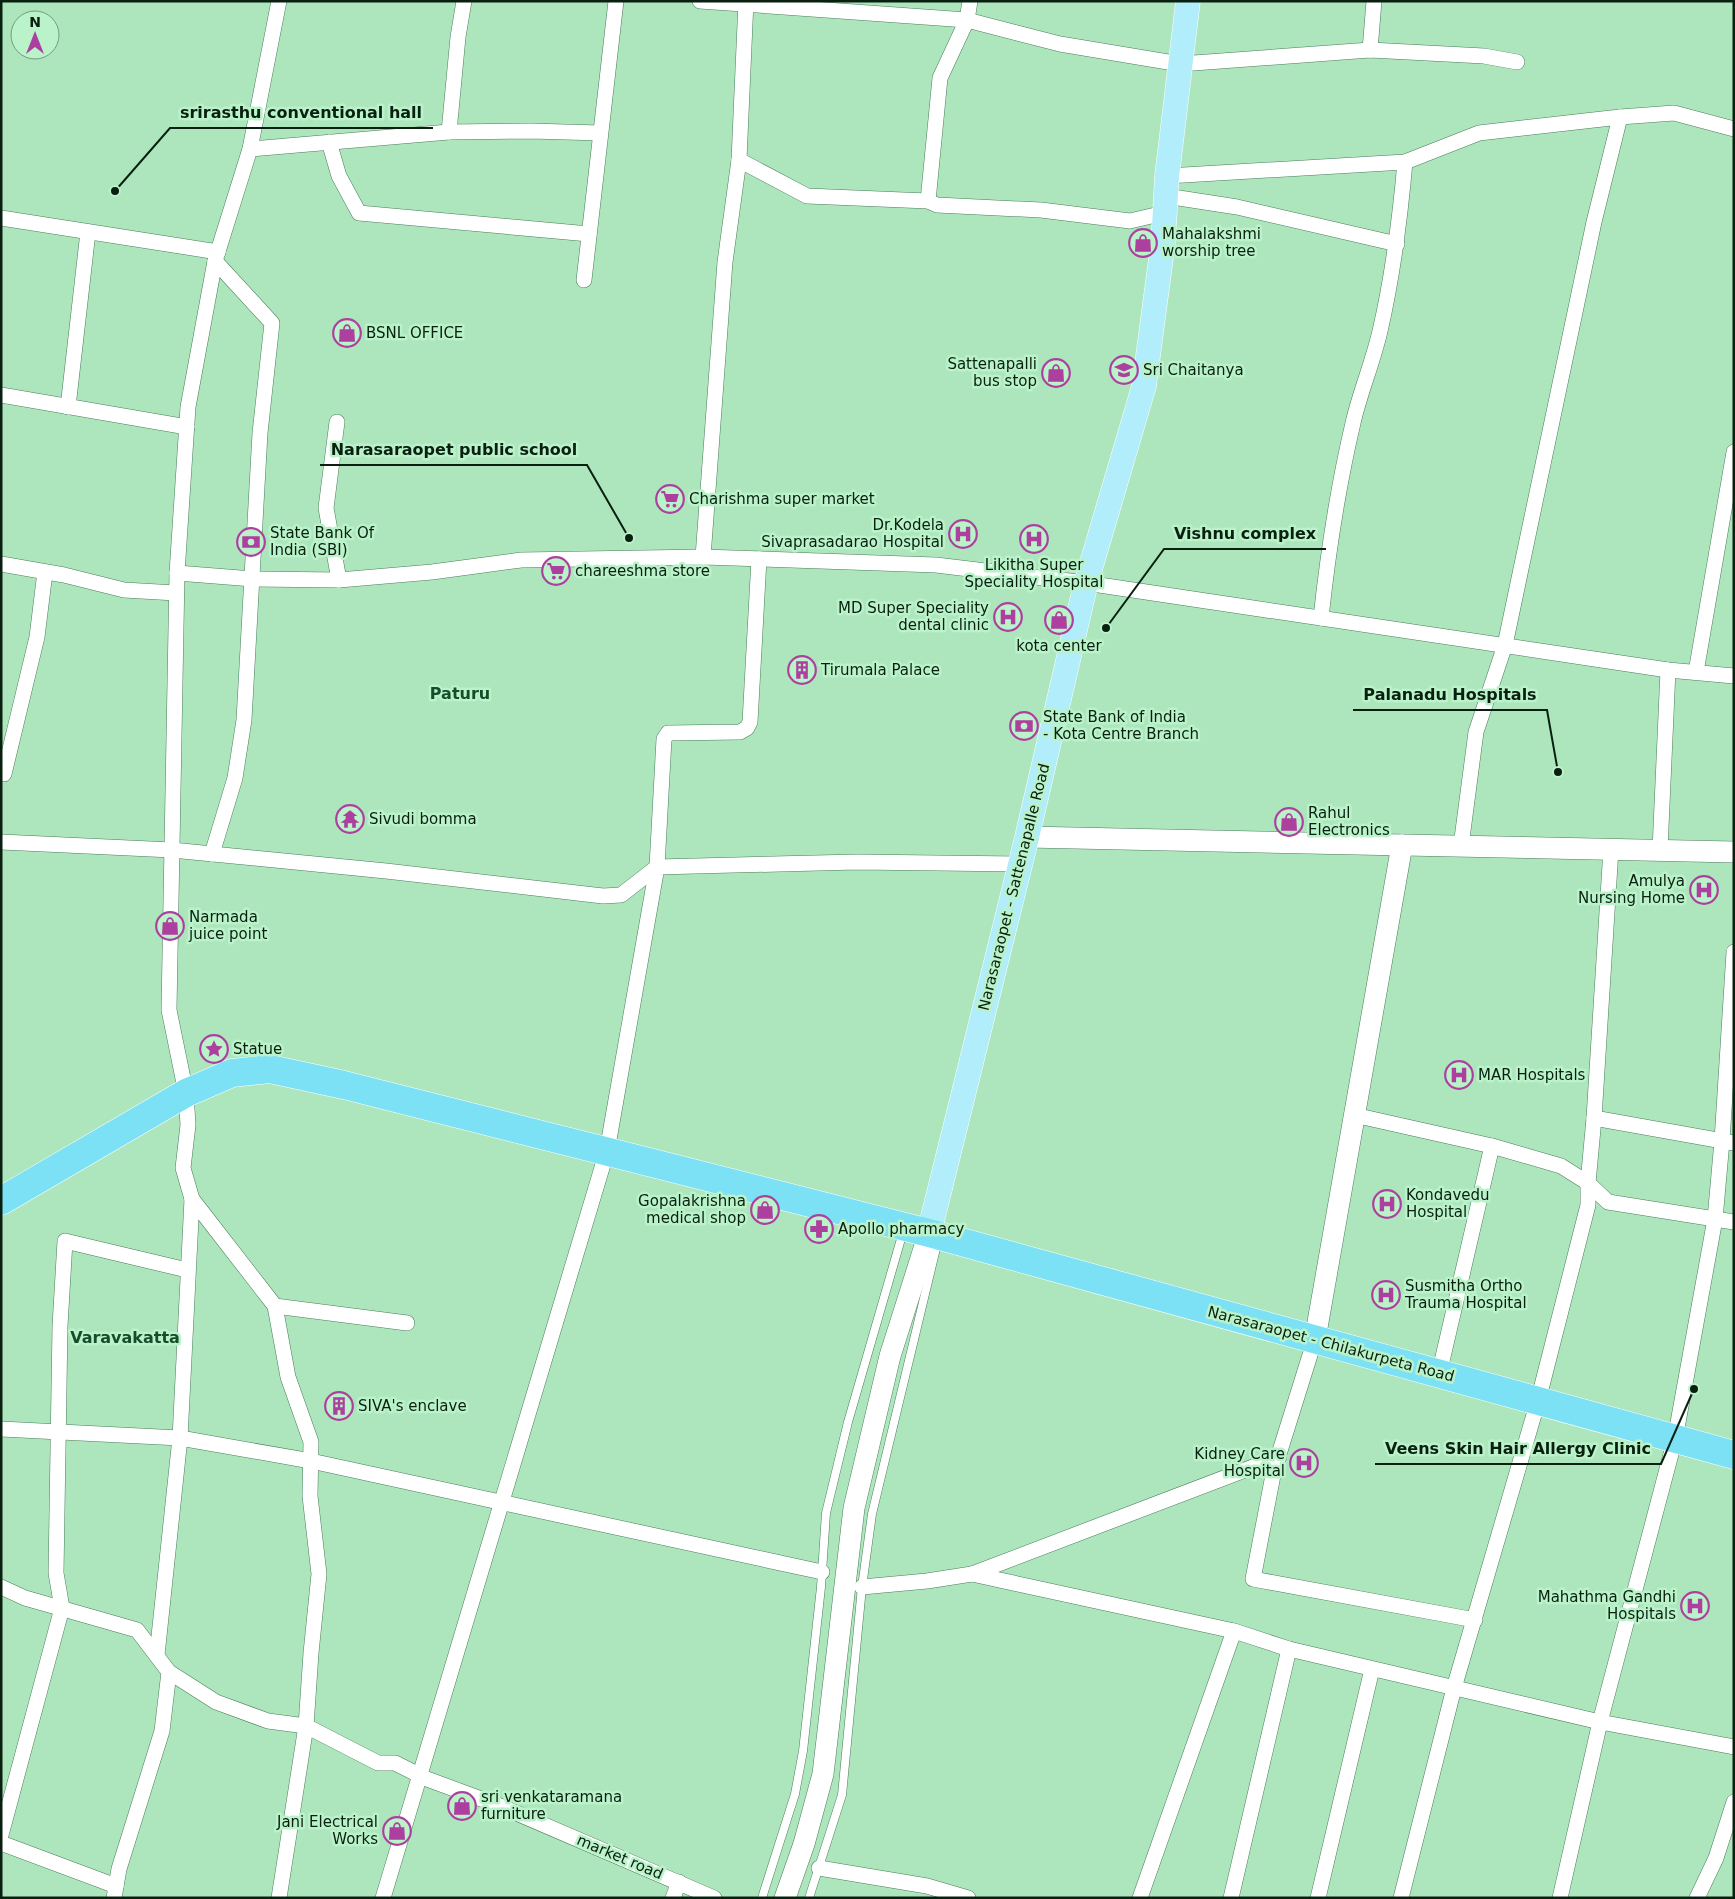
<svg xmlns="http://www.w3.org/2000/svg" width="1735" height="1899" font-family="'DejaVu Sans',sans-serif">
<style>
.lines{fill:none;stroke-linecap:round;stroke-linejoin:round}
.lane-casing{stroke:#497e5a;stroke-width:9}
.street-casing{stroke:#497e5a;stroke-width:16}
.secondary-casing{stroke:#497e5a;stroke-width:22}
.primary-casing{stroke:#fff;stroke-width:25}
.highway-casing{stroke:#fff;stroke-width:29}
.lane{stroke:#fff;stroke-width:8}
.street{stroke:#fff;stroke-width:15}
.secondary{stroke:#fff;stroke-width:21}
.primary{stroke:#b1edfa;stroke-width:24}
.highway{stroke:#7de1f6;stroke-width:28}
.labels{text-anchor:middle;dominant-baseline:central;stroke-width:5;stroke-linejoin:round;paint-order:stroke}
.poi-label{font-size:15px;fill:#092011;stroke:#baf2c9;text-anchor:start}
.street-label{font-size:15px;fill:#092011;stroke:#baf2c9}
.neighbourhood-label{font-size:16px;font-weight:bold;fill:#164d2b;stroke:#baf2c9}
.leader{fill:none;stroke:#092011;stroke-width:2}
.callout-dot{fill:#092011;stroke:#baf2c9;stroke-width:2}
.callout-label{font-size:16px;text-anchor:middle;font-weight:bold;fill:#092011;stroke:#baf2c9;stroke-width:5;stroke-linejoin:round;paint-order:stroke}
</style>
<rect width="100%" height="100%" fill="#ade5bc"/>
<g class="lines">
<defs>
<g id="lane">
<path d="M 762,1898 L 795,1794 L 803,1751 L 821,1587 L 826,1513 L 848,1422 L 903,1232"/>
<path d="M 809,1898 L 842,1795 L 862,1587 L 872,1514 L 938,1240"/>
</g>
<g id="street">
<path d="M 700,1 L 967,20 L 1060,44 L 1180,64 L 1370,50 L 1484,56 L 1517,62"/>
<path d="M 1370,50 L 1374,1"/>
<path d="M 449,132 L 458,37 L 464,1"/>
<path d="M 329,142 L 339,176 L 359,213 L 589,234"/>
<path d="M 250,149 L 449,132 L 531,131 L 600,133"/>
<path d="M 739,160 L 807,196 L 928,201 L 937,205 L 1041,210 L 1130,221 L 1164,213"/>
<path d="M 1167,176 L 1405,162 L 1479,133 L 1620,117 L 1674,113 L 1734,129"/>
<path d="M 1166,196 L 1237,207 L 1397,244"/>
<path d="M 928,201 L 940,78 L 967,20 L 970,1"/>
<path d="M 1,218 L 218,252"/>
<path d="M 584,280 L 616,1"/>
<path d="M 1,395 L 187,427"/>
<path d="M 68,407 L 88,232"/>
<path d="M 337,422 L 326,508 L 339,580"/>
<path d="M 703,557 L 725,262 L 739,160 L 746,1"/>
<path d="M 1,564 L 64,575 L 124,590 L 176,593"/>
<path d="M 177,573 L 253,579 L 339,580 L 432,572 L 521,560 L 703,557 L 936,565 L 1086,583 L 1668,670 L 1734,676"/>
<path d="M 1321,618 C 1328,552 1338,487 1353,423 C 1360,392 1373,362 1380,331 C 1393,275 1400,219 1405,162"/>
<path d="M 1696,672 L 1734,452"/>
<path d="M 1,773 L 4,774 L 37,637 L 45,572"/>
<path d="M 1,842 L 172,850 L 386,871 L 603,896 L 621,895 L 657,867 L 664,739 L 668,733 L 740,732 L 747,728 L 750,722 L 759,559"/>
<path d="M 1461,846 L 1476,732 L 1505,645 L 1594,222 L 1620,117"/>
<path d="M 1660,850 L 1668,670"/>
<path d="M 212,854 L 235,778 L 244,720 L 260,433 L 272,323 L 215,261"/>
<path d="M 1354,1115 L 1492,1146 L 1561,1166 L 1588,1183 L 1608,1202 L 1734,1222"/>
<path d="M 1594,1118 L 1734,1143"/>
<path d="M 275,1306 L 407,1323"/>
<path d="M 1315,1339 L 1274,1470 L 1253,1579 L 1475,1620"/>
<path d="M 1439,1374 L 1492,1146"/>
<path d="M 1,1429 L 180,1438 L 311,1461 L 822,1572"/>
<path d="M 972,1574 L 1279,1457"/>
<path d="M 1,1587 L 25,1598 L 137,1630 L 169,1672 L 162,1731 L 119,1869 L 114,1898"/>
<path d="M 862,1587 L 927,1581 L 972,1574 L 1234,1631 L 1140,1898"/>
<path d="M 1234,1631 L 1289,1649 L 1600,1722 L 1734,1747"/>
<path d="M 157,1655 L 180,1438 L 192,1199"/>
<path d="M 169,1672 L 216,1702 L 268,1721 L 306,1726 L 311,1653 L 319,1574 L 310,1496 L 311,1442 L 288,1377 L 275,1306 L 192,1199 L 183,1168 L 188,1125 L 186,1093 L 169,1010 L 177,573 L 188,407 L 215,261 L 250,149 L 279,1"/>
<path d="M 1,1835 L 62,1608 L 56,1573 L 60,1326 L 65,1241 L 187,1270"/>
<path d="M 1,1843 L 116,1886"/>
<path d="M 819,1868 L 927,1886 L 968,1898"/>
<path d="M 279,1898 L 306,1726 L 378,1763 L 395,1763 L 427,1779 L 500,1806 L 714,1898"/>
<path d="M 383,1898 L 607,1151 L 657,867 L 857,862 L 1020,864"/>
<path d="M 673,1898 L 679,1882"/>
<path d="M 1231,1898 L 1289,1649"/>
<path d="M 1318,1898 L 1372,1669"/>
<path d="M 1401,1898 L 1454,1688 L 1538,1401 L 1588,1205 L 1588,1183 L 1594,1118 L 1611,849"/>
<path d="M 1560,1898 L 1600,1722 L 1675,1439 L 1715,1219 L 1722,1141 L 1734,952"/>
<path d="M 1697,1898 L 1716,1858 L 1734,1802"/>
</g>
<g id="secondary">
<path d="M 1027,837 L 1734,852"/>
<path d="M 1315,1339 L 1402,845"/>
<path d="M 785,1898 L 804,1844 L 823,1774 L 854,1508 L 890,1356 L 929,1233"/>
</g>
<path id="primary" d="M 929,1233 L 1027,837 L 1086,583 L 1144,386 L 1163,243 L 1167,176 L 1188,1"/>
<path id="highway" d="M 1,1201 L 186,1093 L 232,1073 L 270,1069 L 344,1085 L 929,1233 L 1734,1455"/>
</defs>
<use href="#lane" class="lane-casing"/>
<use href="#street" class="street-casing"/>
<use href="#secondary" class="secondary-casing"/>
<use href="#primary" class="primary-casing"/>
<use href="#highway" class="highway-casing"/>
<use href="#lane" class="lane"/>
<use href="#street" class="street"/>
<use href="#secondary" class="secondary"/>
<use href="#primary" class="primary"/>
<use href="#highway" class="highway"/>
</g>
<defs>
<symbol id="shop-ring" viewBox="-11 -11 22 22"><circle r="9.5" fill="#baf2c9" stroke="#ad409f" stroke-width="1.5"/><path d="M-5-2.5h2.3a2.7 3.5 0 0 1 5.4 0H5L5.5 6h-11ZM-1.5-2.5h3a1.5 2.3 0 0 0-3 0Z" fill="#ad409f"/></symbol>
<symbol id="school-ring" viewBox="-11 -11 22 22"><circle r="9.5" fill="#baf2c9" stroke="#ad409f" stroke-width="1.5"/><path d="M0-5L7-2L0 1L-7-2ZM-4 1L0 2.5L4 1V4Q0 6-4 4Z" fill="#ad409f"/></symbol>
<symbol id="supermarket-ring" viewBox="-11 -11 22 22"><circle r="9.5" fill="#baf2c9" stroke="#ad409f" stroke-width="1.5"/><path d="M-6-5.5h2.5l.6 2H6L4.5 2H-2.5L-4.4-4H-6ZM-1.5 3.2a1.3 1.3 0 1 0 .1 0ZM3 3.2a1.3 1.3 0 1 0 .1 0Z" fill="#ad409f"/></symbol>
<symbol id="hospital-ring" viewBox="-11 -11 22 22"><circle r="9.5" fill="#baf2c9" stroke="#ad409f" stroke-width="1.5"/><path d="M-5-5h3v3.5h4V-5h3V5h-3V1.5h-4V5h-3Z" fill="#ad409f"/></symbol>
<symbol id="bank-ring" viewBox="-11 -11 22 22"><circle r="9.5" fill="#baf2c9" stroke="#ad409f" stroke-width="1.5"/><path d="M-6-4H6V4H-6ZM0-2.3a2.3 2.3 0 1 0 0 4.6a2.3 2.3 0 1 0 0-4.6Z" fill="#ad409f"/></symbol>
<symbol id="building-ring" viewBox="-11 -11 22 22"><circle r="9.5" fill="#baf2c9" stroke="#ad409f" stroke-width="1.5"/><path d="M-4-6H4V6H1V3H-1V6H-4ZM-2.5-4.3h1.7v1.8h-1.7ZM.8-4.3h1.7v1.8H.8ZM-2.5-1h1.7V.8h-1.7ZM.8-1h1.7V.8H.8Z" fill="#ad409f"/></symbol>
<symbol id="temple-ring" viewBox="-11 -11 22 22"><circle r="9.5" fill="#baf2c9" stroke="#ad409f" stroke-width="1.5"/><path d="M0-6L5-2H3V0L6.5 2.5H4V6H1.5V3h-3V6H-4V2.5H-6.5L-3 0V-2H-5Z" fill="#ad409f"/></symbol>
<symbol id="sight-ring" viewBox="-11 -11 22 22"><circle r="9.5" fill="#baf2c9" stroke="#ad409f" stroke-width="1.5"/><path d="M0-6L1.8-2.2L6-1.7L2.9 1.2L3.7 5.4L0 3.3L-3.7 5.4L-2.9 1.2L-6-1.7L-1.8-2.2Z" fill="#ad409f"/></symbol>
<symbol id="pharmacy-ring" viewBox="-11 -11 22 22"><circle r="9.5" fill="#baf2c9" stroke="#ad409f" stroke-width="1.5"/><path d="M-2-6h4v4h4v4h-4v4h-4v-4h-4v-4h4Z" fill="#ad409f"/></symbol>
</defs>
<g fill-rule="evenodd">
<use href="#shop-ring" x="1127" y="227" width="32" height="32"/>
<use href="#shop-ring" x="331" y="317" width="32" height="32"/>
<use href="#school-ring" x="1108" y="354" width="32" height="32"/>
<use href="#shop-ring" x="1040" y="357" width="32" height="32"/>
<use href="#supermarket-ring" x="654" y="483" width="32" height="32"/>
<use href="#hospital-ring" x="947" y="518" width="32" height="32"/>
<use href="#hospital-ring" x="1018" y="523" width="32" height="32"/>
<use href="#bank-ring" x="235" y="526" width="32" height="32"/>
<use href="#supermarket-ring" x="540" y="555" width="32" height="32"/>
<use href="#hospital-ring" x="992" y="601" width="32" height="32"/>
<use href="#shop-ring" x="1043" y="604" width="32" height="32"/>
<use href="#building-ring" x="786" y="654" width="32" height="32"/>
<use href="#bank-ring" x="1008" y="710" width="32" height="32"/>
<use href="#temple-ring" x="334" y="803" width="32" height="32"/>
<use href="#shop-ring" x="1273" y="806" width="32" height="32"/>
<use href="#hospital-ring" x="1688" y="874" width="32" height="32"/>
<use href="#shop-ring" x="154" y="910" width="32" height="32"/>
<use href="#sight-ring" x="198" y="1033" width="32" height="32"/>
<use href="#hospital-ring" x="1443" y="1059" width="32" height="32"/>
<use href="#hospital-ring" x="1371" y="1188" width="32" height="32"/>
<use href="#shop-ring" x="749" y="1194" width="32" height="32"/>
<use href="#pharmacy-ring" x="803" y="1213" width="32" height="32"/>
<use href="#hospital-ring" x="1370" y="1279" width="32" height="32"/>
<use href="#building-ring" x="323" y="1390" width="32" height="32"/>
<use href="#hospital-ring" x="1288" y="1447" width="32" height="32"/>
<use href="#hospital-ring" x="1679" y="1590" width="32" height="32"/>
<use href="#shop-ring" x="446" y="1790" width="32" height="32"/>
<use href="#shop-ring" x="381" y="1815" width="32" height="32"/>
</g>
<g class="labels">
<g class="poi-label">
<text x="1162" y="234">Mahalakshmi<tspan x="1162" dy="17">worship tree</tspan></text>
<text x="366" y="333">BSNL OFFICE</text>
<text x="1037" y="364" text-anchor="end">Sattenapalli<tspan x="1037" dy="17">bus stop</tspan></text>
<text x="1143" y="370">Sri Chaitanya</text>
<text x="689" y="499">Charishma super market</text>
<text x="944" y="525" text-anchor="end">Dr.Kodela<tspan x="944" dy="17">Sivaprasadarao Hospital</tspan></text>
<text x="270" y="533">State Bank Of<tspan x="270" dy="17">India (SBI)</tspan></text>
<text x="1034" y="565" text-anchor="middle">Likitha Super<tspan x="1034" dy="17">Speciality Hospital</tspan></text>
<text x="575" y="571">chareeshma store</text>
<text x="989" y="608" text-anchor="end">MD Super Speciality<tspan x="989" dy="17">dental clinic</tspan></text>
<text x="1059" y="646" text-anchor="middle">kota center</text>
<text x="821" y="670">Tirumala Palace</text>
<text x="1043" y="717">State Bank of India<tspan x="1043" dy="17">- Kota Centre Branch</tspan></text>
<text x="1308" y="813">Rahul<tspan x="1308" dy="17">Electronics</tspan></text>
<text x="369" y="819">Sivudi bomma</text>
<text x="1685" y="881" text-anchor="end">Amulya<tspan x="1685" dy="17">Nursing Home</tspan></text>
<text x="189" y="917">Narmada<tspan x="189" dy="17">juice point</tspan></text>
<text x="233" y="1049">Statue</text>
<text x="1478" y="1075">MAR Hospitals</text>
<text x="1406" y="1195">Kondavedu<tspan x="1406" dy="17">Hospital</tspan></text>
<text x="746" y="1201" text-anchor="end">Gopalakrishna<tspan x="746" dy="17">medical shop</tspan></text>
<text x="838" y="1229">Apollo pharmacy</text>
<text x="1405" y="1286">Susmitha Ortho<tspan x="1405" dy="17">Trauma Hospital</tspan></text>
<text x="358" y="1406">SIVA's enclave</text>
<text x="1285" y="1454" text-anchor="end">Kidney Care<tspan x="1285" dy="17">Hospital</tspan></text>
<text x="1676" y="1597" text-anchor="end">Mahathma Gandhi<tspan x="1676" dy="17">Hospitals</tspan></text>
<text x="481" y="1797">sri venkataramana<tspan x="481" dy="17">furniture</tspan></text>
<text x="378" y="1822" text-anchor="end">Jani Electrical<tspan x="378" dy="17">Works</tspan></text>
</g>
<g class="street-label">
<text transform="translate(1014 887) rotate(-76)">Narasaraopet - Sattenapalle Road</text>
<text transform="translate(1331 1344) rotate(15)">Narasaraopet - Chilakurpeta Road</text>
<text transform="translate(620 1857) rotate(23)">market road</text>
</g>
<g class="neighbourhood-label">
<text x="460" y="693">Paturu</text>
<text x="125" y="1337">Varavakatta</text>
</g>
</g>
<path class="leader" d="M115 191L170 128H433M629 538L587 465H320M1106 628L1164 549H1326M1558 772L1547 710H1353M1694 1389L1661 1464H1375"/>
<g class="callout-dot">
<circle cx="115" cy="191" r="5"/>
<circle cx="629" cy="538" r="5"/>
<circle cx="1106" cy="628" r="5"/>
<circle cx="1558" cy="772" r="5"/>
<circle cx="1694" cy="1389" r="5"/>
</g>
<g class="callout-label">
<text x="301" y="118">srirasthu conventional hall</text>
<text x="454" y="455">Narasaraopet public school</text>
<text x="1245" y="539">Vishnu complex</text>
<text x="1450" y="700">Palanadu Hospitals</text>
<text x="1518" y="1454">Veens Skin Hair Allergy Clinic</text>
</g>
<rect width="1735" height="1899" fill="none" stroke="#092011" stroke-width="5"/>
<g transform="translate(35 35)"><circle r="24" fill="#baf2c9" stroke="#739e7f"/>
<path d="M0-4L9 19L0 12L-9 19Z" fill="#ad409f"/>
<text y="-8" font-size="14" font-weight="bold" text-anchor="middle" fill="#092011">N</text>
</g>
</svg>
